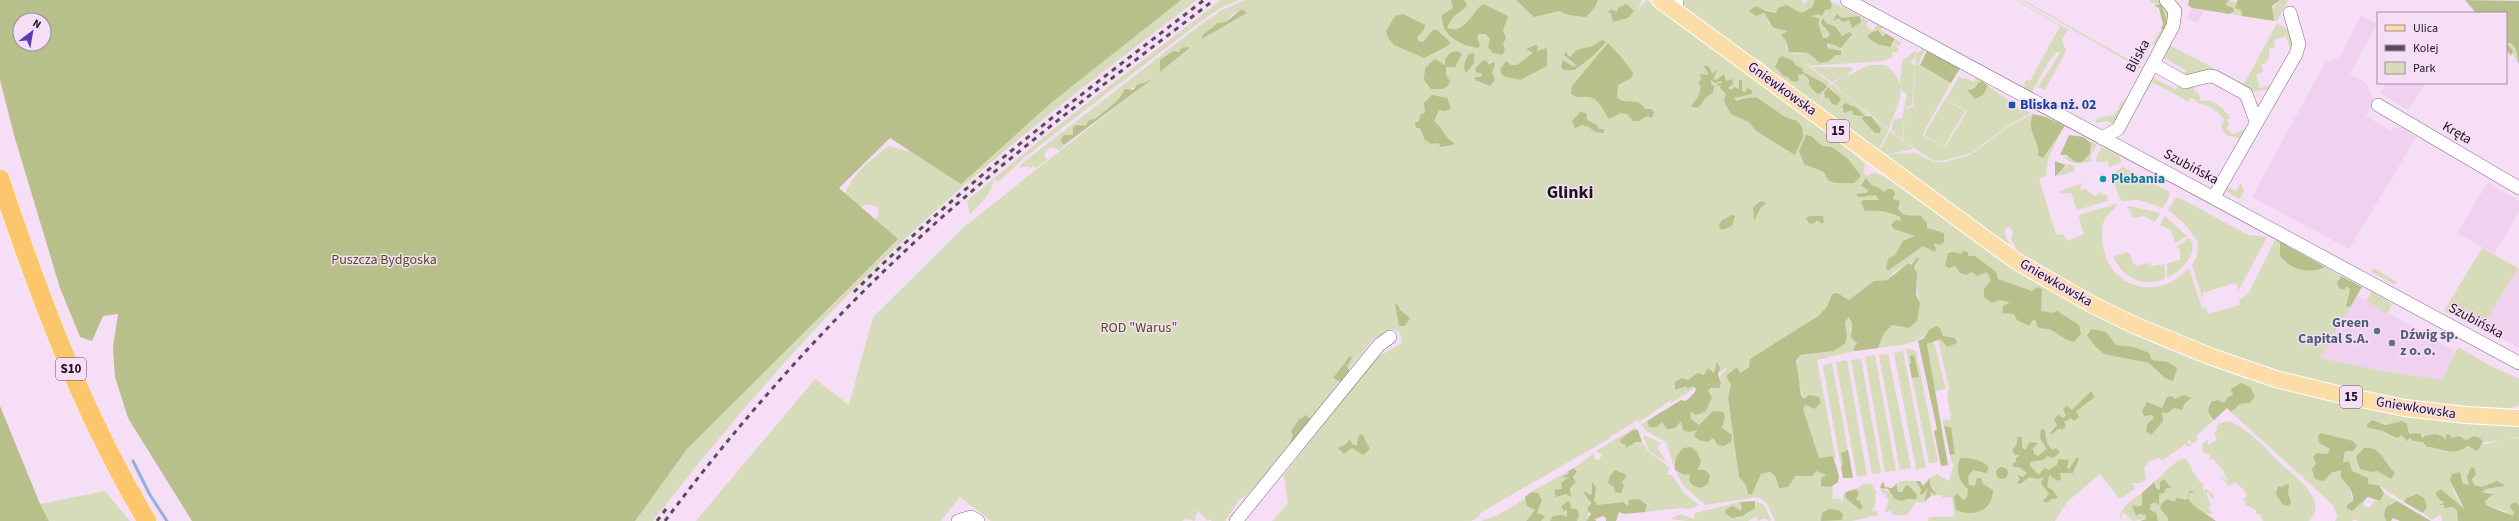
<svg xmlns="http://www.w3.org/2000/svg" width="2519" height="521" font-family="'Source Sans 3',sans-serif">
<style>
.built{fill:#f0d1f0}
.green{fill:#d6dcb9;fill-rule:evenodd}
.forest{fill:#b7bf8a;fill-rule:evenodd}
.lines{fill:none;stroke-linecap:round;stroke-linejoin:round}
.stream{stroke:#93b0dc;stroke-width:3}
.minor-casing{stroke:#816b81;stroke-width:14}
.major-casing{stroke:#fff;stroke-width:18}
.highway-casing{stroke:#fff;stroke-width:20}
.minor{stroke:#fff;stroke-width:13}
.major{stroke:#fddda7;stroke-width:16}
.highway{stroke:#fcc66d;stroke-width:19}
.rail{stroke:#5a4d5a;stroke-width:3;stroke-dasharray:5 5;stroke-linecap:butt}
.transit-dot{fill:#1a4fb4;stroke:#f7def7;stroke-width:1.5}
.culture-dot{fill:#0f9aa8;stroke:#f7def7;stroke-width:1.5}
.service-dot{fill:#5c6f8a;stroke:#f7def7;stroke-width:1.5}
.labels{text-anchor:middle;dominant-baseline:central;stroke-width:3;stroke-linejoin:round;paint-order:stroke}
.shield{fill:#f7def7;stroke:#5f515e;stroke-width:1}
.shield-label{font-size:13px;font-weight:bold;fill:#1e151d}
.street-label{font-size:14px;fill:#1e151d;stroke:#f7def7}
.transit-label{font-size:14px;font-weight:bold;fill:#164399;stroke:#f7def7;text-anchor:start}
.culture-label{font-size:14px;font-weight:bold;fill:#0d838f;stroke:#f7def7;text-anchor:start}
.park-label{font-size:14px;fill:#4c5216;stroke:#f7def7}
.service-label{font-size:14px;font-weight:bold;fill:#4e5e75;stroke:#f7def7;text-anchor:end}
.district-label{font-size:18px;font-weight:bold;fill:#1e151d;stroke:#f7def7}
</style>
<rect width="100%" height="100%" fill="#f7def7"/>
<g class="built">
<path d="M 2192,8 L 2204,11 L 2197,23 L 2186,18 Z"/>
<path d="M 2361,15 L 2377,24 L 2350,74 L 2366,83 L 2374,101 L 2366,116 L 2389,130 L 2400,127 L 2416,138 L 2349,249 L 2252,197 L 2326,61 L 2330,63 L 2333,58 L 2338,60 Z"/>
<path d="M 2386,83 L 2426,83 L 2408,110 L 2380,93 Z"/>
<path d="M 2488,182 L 2519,201 L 2519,212 L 2494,254 L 2457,233 Z"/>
<path d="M 2518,268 L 2519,269 L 2519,348 L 2482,327 Z"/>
<path d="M 2357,295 L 2455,351 L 2442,380 L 2378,370 L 2320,358 Z"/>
</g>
<g class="green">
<path d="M 1160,0 L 1197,0 C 1097,76 997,152 906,238 C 813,325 731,421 653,521 L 627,521 L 663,469 L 879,215 L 878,207 L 866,204 L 855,212 L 844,198 C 848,178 872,158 889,146 L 906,151 L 916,148 Z"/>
<path d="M 1221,0 L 1239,0 L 1222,7 L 1200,22 L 1080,114 L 1024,158 L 998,182 L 997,180 L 994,181 C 990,195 981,203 970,214 L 967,201 L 1056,127 Z"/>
<path d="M 1245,0 L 1642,0 L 1638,9 L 1647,0 L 1812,119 L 1806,131 L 1812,120 L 1865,163 L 1864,173 L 1867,176 L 1873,173 L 1880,174 C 1931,207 1978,247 2030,279 C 2135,343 2254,389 2376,411 C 2423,420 2471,423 2519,426 L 2519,437 L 2504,440 L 2519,438 L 2519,506 L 2515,502 L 2510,507 L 2514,513 L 2514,516 L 2510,516 L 2505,511 L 2486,505 L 2485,501 L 2491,492 L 2482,492 L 2485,489 L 2506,486 L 2497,481 L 2482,487 L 2473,485 L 2474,468 L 2469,485 L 2463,484 L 2462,476 L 2452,488 L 2463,509 L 2441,489 L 2448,502 L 2444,505 L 2445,508 L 2453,506 L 2457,511 L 2458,521 L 2442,521 L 2442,516 L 2439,515 L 2433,520 L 2423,513 L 2427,507 L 2407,498 L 2404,502 L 2379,485 L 2368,484 L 2367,478 L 2352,471 L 2343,464 L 2345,451 L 2330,449 L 2327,454 L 2317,453 L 2324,481 L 2331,473 L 2341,470 L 2341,478 L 2348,485 L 2353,501 L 2359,505 L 2363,499 L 2365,500 L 2363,506 L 2369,508 L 2374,501 L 2380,501 L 2384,493 L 2397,501 L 2390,504 L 2386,521 L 2358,521 L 2355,519 L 2352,521 L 2335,521 L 2338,516 L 2332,504 L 2231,412 L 2240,404 L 2250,403 L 2233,395 L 2224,403 L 2210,402 C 2206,410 2208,414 2214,420 L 2197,435 L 2197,440 L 2192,444 L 2189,440 L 2187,443 L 2191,444 L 2188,447 L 2185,444 L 2162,461 L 2159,458 L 2150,461 L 2144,468 L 2146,479 L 2141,483 L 2131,483 L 2135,488 L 2124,497 L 2119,498 L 2100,474 L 2067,502 L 2055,521 L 1928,521 L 1929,517 L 1954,517 L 1952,497 L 1943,498 L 1941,495 L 1931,496 L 1929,492 L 1934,492 L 1934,489 L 1930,485 L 1930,478 L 1937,474 L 1949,481 L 1954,463 L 1952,463 L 1950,455 L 1955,454 L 1951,427 L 1944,426 L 1942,421 L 1951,419 L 1947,395 L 1949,388 L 1938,341 L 1941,338 L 1944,341 L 1955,338 L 1943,336 L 1941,329 L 1929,330 C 1919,346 1897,345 1878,348 L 1884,333 L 1892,325 L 1909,328 L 1920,303 C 1914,291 1920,279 1914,267 L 1919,259 L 1895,271 L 1887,280 L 1874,281 L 1849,300 C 1833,299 1757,360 1740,373 L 1737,367 L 1728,398 L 1739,477 L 1746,485 L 1748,494 L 1752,494 L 1761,474 L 1771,472 L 1775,476 L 1779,488 L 1795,476 L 1800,477 L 1816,471 L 1826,475 L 1831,487 L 1833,486 L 1832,499 L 1838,498 L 1843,502 L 1843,494 L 1846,492 L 1845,497 L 1862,506 L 1862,503 L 1856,501 L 1859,493 L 1856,489 L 1866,483 L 1867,485 L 1871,483 L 1877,494 L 1875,494 L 1876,501 L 1872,511 L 1877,510 L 1878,515 L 1852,521 L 1775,521 L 1767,503 L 1758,497 L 1705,505 L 1684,486 L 1676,472 L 1684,475 L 1697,470 L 1674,460 L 1675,470 L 1666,442 L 1646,431 L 1641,424 L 1647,421 L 1649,427 C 1688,410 1683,430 1713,437 C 1718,438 1726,435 1732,435 L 1722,428 L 1725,417 L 1707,417 L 1699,425 L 1690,418 C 1692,404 1709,389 1721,383 L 1720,377 L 1728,367 L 1671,403 L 1671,400 L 1668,402 L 1639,422 L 1637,420 C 1626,427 1622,431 1610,436 L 1612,437 L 1480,513 L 1480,516 L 1471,521 L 1272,521 L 1288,503 L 1284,475 L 1374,359 L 1402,343 L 1400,332 L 1394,329 L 1373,339 L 1339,381 L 1314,418 L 1292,437 L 1283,454 L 1248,494 L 1239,500 L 1225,521 L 1212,521 L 1209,519 L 1208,521 L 1196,509 L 1198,513 L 1195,516 L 1198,521 L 1195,518 L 1195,521 L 1186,519 L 1182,521 L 991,521 L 960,497 L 941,521 L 696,521 L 815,379 L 849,405 L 873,317 L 964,227 L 1151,79 C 1139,82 1134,90 1122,92 L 1117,101 L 1086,126 L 1073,127 L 1074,135 L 1060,141 L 1064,145 L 1060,150 L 1050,147 L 1044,155 L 1047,160 L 1036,168 L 1033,166 L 1028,170 L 1029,166 L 1018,168 L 1025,161 L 1199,26 L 1222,10 ZM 1235,13 L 1247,13 L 1203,39 L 1218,23 L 1225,22 ZM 1190,48 L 1190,49 L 1160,72 L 1168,54 ZM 2380,422 C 2389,426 2403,423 2409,434 L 2446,441 L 2459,436 L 2466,440 L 2474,436 L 2480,438 L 2483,442 L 2500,441 L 2446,452 L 2437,447 L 2427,447 L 2423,442 C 2408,440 2404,434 2387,435 L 2381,430 Z"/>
<path d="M 1681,0 L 1802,0 L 1803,4 L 1806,3 L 1807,0 L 1815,0 L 1812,7 L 1802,13 L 1793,8 L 1776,13 L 1762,9 L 1761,13 L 1766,15 C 1769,30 1776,28 1789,31 L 1781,35 L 1786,41 L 1786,48 L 1796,54 L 1808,53 L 1815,60 L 1835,55 L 1841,51 L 1828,48 L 1829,43 L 1837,47 L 1845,42 L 1847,34 L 1842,36 L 1835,26 L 1824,25 L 1830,34 L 1827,38 L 1823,38 L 1818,23 L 1811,16 L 1824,12 L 1831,1 L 1860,16 L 1842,18 L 1840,15 L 1837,18 L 1849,20 L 1851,25 L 1861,22 L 1862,17 L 1869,21 L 1866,25 L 1870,30 L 1873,30 L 1877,25 L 1870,21 L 1871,19 L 1884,25 L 1881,30 L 1885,33 L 1884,37 L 1874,40 L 1877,44 L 1893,45 L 1895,39 L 1901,42 L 1900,46 L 1895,45 L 1899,49 L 1897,52 L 1891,52 L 1893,57 L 1884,61 L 1809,66 L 1802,62 L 1831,83 L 1827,87 L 1825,84 L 1803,72 L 1785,57 L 1777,71 L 1783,76 L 1804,74 L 1816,93 L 1824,91 L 1818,106 L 1776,75 L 1763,62 L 1743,52 L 1687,11 Z"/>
<path d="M 2016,0 L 2018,0 L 2124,63 L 2068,30 L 2062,40 L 2066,51 L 2045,90 L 2038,87 L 2060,53 L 2058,51 L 2048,63 L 2032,92 L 2022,87 L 2026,86 L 2024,84 L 2026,80 L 2030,81 L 2060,26 Z"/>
<path d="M 2022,0 L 2024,0 L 2143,68 L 2139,68 Z"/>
<path d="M 2151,0 L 2161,0 L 2172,12 L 2157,47 L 2152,44 L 2167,20 L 2157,4 L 2150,2 Z"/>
<path d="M 2229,0 L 2235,2 L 2238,0 L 2242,16 L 2230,14 L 2233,14 L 2225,5 Z"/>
<path d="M 2280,0 L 2288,0 L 2277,21 L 2274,21 L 2272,10 Z"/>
<path d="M 2277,23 L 2289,30 L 2293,41 L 2290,49 L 2286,36 L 2274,40 L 2275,47 L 2269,49 L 2269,59 L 2266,61 L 2267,63 L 2261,65 L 2263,72 L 2256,75 L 2260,88 L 2272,85 L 2270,89 L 2250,92 L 2211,71 L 2183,76 L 2186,70 L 2161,56 L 2170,42 L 2171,46 L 2244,84 Z"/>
<path d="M 2511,43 L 2519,51 L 2518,63 L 2508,47 L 2507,44 Z"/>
<path d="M 1926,48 L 1918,64 L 1951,83 L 1922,135 L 1945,148 L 1967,111 L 1946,99 L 1959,76 L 1963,79 L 1966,78 L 1974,82 L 1976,78 L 1982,81 L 1978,83 L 1975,88 L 1968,89 L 1972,94 L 1983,95 L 1988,86 L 2009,101 L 2008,104 L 2016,108 L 2018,106 L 2031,113 L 2010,124 L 1971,153 L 1945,160 L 1934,161 L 1903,141 L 1905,111 L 1902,140 L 1891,130 L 1894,119 L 1902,118 L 1907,94 L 1901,90 L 1900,83 L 1902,61 L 1916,50 L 1915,57 L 1910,62 L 1915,66 L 1912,105 L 1906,108 L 1905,110 L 1913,106 L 1916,53 Z"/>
<path d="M 1869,65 L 1885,65 C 1912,84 1897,105 1889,129 L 1849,98 L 1833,83 Z"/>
<path d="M 1811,67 L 1851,67 L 1853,69 L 1847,76 L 1832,82 Z"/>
<path d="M 2153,78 L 2176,89 L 2179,84 L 2193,84 L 2195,92 L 2198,92 L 2201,101 C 2216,98 2224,110 2231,119 L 2227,119 L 2229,124 L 2226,129 L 2233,134 L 2244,129 L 2241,139 L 2226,135 L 2221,126 L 2224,121 C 2220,111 2207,104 2197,103 L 2194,99 L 2190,98 L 2189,102 L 2152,82 L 2128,124 Z"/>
<path d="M 1832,84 L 1869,115 L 1864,116 L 1845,103 L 1841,110 L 1852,109 L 1878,124 L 1871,116 L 1889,130 L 1878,151 L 1818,108 L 1824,92 L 1824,95 L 1834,94 L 1832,89 L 1828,87 Z"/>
<path d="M 1945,99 L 1965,111 L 1944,147 L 1924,135 Z"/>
<path d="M 2122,101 L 2127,104 L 2114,124 L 2106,121 L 2096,123 L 2095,125 L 2097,118 L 2114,115 Z"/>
<path d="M 2033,114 L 2030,120 L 2039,149 L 2061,132 L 2048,159 L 2046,176 L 2039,178 L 2056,235 L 2063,234 L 2067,241 L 2084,234 L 2078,215 L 2117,204 C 2116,210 2102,215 2102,231 C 2100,285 2153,306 2189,268 L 2202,308 L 2206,307 L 2208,314 L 2240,305 L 2239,300 L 2248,294 L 2275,240 L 2280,242 L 2279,248 L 2320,270 L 2325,267 L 2341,276 L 2338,278 L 2350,289 L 2346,305 L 2350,307 L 2320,358 L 2378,370 L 2442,380 L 2458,347 L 2489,365 L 2519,379 L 2519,405 L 2511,408 L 2446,407 L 2399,400 L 2262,368 L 2121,312 L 2013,251 L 2016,247 L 2011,239 L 2013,232 L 2010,227 L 2007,227 C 2002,233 2006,237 2009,242 L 2007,247 L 1886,157 L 1891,154 L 1916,153 L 1933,162 L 1945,162 L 1970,155 L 2010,125 Z"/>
<path d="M 1890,131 L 1913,149 L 1885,155 L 1879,152 Z"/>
<path d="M 2088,140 L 2097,145 L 2090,156 L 2092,161 C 2074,166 2075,164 2062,157 L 2069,156 L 2075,162 L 2087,158 L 2092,149 Z"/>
<path d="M 2102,147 L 2119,156 L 2121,162 L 2109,168 L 2107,158 L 2105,162 L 2097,162 L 2096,158 Z"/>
<path d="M 2067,164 L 2076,166 L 2074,167 L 2075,171 L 2058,176 L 2060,170 L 2066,167 Z"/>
<path d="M 2123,167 L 2168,191 L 2170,195 L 2163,208 L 2139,200 L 2122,201 L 2119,197 L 2112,174 Z"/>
<path d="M 2084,183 L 2080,186 L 2081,190 L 2086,189 L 2094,196 L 2099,194 L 2100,191 L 2102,195 L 2107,194 L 2108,201 L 2077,210 L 2071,193 L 2060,194 L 2060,191 Z"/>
<path d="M 2241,183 L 2244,191 L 2240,199 L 2226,191 L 2228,187 L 2236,191 Z"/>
<path d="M 2175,198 L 2180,198 L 2248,235 L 2267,237 L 2239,290 L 2235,283 L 2203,293 L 2203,300 L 2192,265 L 2197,256 L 2198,242 L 2183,222 L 2168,210 Z"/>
<path d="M 2130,206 L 2160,213 L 2155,222 L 2144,216 L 2132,218 L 2131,212 L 2127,207 Z"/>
<path d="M 2165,216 L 2187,236 L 2175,243 L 2171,230 L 2160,225 Z"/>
<path d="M 2189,238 C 2201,253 2180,272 2167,278 L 2167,263 L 2180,260 L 2180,250 L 2176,247 Z"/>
<path d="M 2482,248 L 2518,268 L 2482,327 L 2501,338 L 2501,340 L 2468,322 L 2444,311 Z"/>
<path d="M 2126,252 L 2131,254 L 2132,262 L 2137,266 L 2147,263 L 2153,266 L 2165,264 L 2165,279 C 2142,288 2123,277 2113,257 Z"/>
<path d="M 2373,268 L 2397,282 L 2395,285 L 2371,272 Z"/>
<path d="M 2372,292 L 2392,304 L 2387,314 L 2366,300 Z"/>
<path d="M 1849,317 L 1852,324 L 1850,331 L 1857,343 L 1853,349 L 1855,351 L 1817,360 L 1836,460 L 1833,456 L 1819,459 L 1803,409 L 1806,405 C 1802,390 1791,370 1800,355 L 1833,351 L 1847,335 L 1845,322 Z"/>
<path d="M 1934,342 L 1946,389 L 1935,391 L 1927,343 Z"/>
<path d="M 1906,348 L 1916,351 L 1938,462 L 1929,463 Z"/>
<path d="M 1903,351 L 1926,468 L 1916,469 L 1894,353 Z"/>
<path d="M 1888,354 L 1911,468 L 1900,470 L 1879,355 Z"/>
<path d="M 1875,355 L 1896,471 L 1885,472 L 1865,357 Z"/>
<path d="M 1861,359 L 1881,473 L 1872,474 L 1851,360 Z"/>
<path d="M 1847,360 L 1867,475 L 1857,477 L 1836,362 Z"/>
<path d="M 1832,363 L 1848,450 L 1841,453 L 1843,464 L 1841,467 L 1823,366 Z"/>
<path d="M 2229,421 C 2249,430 2265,447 2276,459 C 2288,472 2332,499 2309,521 L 2263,521 L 2260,514 L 2256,514 L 2256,510 L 2246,505 L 2243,498 L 2247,497 L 2245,491 L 2235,482 L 2229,486 L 2218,474 L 2228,482 L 2223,470 L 2213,459 L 2209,460 L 2210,455 L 2203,452 L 2202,444 L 2208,439 L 2208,445 L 2217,439 L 2214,434 L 2218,428 L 2216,427 L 2219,423 Z"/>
<path d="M 1634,428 L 1638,430 L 1629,433 L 1626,445 L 1642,442 L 1649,452 L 1669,467 L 1667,475 L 1672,475 L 1684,493 L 1699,505 L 1689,509 L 1681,508 L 1645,512 L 1647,508 L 1639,499 L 1628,506 L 1618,502 L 1597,506 L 1594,501 L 1595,487 L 1592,481 L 1592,493 L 1588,494 C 1590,508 1591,508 1586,521 L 1541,521 L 1543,519 L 1536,513 L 1538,507 L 1531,492 L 1568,471 L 1569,473 L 1565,478 L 1568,476 L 1568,479 L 1564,481 L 1562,489 L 1559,490 L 1562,495 L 1568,495 L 1573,486 L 1576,470 L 1574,468 L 1594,453 L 1595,459 L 1599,460 L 1602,455 L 1596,451 Z"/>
<path d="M 1643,435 L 1661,443 L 1657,447 L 1667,463 L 1649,451 Z"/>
<path d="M 2182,459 L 2186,459 L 2198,480 L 2203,484 L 2203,491 L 2207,489 L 2214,496 L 2212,499 L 2208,492 L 2206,494 L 2211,505 L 2208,509 L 2213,513 C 2202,516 2194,507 2188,498 L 2190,490 L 2187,500 L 2168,521 L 2158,521 L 2150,511 L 2151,504 L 2158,499 L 2159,494 L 2170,485 L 2161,490 L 2156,488 L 2154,482 L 2175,463 Z"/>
<path d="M 1899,481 L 1916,481 L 1925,494 L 1924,491 L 1928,488 L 1924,502 L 1920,503 L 1916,501 L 1907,515 L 1893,515 L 1891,511 L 1885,512 L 1889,498 L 1886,498 L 1887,494 L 1883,494 L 1880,488 L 1910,500 L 1914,491 L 1906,485 L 1902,492 L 1898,492 Z"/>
<path d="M 105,491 L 130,521 L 49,521 L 40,504 Z"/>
<path d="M 2142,493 L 2143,504 L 2137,507 L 2138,514 L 2146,515 L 2146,519 L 2133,521 L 2123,512 L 2121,521 C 2117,508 2133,500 2142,493 Z"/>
<path d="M 1526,498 L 1529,507 L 1535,510 L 1526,521 L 1481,521 L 1498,515 Z"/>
<path d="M 1755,501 L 1764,505 L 1771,520 L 1769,521 L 1765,518 L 1758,521 L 1757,516 L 1748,521 L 1687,521 L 1670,519 L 1680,514 L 1694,519 L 1695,513 L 1740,502 L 1742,509 L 1736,519 L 1748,514 L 1756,505 Z"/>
</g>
<g class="forest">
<path d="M 0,0 L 1181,0 L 1052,102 L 961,184 L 890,138 L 839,188 L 898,239 L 687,449 L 635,521 L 192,521 L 128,418 L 115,377 L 113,347 L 118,314 L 103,316 L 92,341 L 80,337 L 60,288 L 14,135 L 0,80 ZM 20,20 L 44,20 L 44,44 L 20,44 Z"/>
<path d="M 1451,0 L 1464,0 L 1467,5 C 1458,16 1453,13 1447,28 C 1465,35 1471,13 1483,4 L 1508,16 L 1503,31 L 1506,38 L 1503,44 L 1505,51 L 1502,55 L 1493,53 L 1488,47 L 1490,39 L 1486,34 L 1479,34 L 1477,37 L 1480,45 L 1478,48 C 1460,45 1441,36 1442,15 L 1453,8 Z"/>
<path d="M 1516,0 L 1598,0 L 1595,7 L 1586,17 L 1569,15 L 1559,11 L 1534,17 Z"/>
<path d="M 1815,0 L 1830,0 L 1832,5 L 1831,9 L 1825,10 L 1822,16 L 1819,14 L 1811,16 L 1820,19 L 1818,23 L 1823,38 L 1827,38 L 1830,34 L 1821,23 L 1823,18 L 1827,24 L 1835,26 L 1842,36 L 1849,32 L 1852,34 L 1841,48 L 1829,43 L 1827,45 L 1828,48 L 1841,51 L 1841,55 L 1835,55 L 1829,61 L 1820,63 L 1808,53 L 1789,52 L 1786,41 L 1781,35 L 1788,31 C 1766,26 1776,30 1764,13 L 1756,16 L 1749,11 L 1756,6 L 1766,11 L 1776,13 L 1778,8 L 1786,5 L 1802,13 L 1812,7 Z"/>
<path d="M 2189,0 L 2229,0 L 2225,5 L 2233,8 L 2234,11 L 2230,14 L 2192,8 L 2188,5 Z"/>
<path d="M 2238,0 L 2280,0 L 2272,6 L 2274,21 L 2242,16 L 2241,10 L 2235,8 Z"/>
<path d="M 2465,0 L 2519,1 L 2519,65 C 2516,55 2519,51 2511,43 L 2507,44 L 2513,51 L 2511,56 L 2506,49 L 2506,13 L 2476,13 Z"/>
<path d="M 1626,4 L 1634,11 L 1628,18 L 1613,22 L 1611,14 L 1608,12 L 1611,9 L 1617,12 L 1618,8 Z"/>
<path d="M 2154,5 L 2161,5 L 2167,20 L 2164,29 L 2161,29 L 2163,24 L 2159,8 Z"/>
<path d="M 1242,9 L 1247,13 L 1202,39 L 1202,36 C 1207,30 1213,29 1217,23 L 1226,22 Z"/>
<path d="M 1403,14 L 1425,25 L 1424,30 L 1417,37 L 1419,41 L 1423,42 L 1433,30 L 1437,30 L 1450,42 L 1449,45 L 1424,58 L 1394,45 L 1388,38 L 1386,31 L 1395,16 Z"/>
<path d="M 1837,14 L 1842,18 L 1860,16 L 1861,22 L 1852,28 L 1849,20 L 1842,22 L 1839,18 L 1833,21 Z"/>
<path d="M 1878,30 L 1882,36 L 1884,36 L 1885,33 L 1895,39 L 1890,47 L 1877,44 L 1867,37 L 1870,33 Z"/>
<path d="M 1602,40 L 1606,42 C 1596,54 1586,62 1574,70 L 1564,70 L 1561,67 L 1563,60 L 1574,67 L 1576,65 L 1564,55 L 1566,51 L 1568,56 L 1571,57 C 1577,47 1581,49 1590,47 C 1594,46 1598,42 1602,40 Z"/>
<path d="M 1608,43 L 1622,58 L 1633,73 L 1631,78 L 1618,85 L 1617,98 L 1623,101 L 1638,102 L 1646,109 L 1651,109 L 1654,112 L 1652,118 L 1647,116 L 1639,121 L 1633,121 L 1627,114 L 1621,113 L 1609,119 C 1603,111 1599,96 1586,97 C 1579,97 1576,98 1571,94 L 1572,86 Z"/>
<path d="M 1536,45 L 1538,46 L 1537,51 L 1547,48 L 1547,66 L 1520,80 L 1503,76 L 1500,70 L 1506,61 L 1511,65 L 1517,65 L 1533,53 L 1526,49 Z"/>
<path d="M 1188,47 L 1190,48 L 1160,72 L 1160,60 L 1173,51 L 1179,52 L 1181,48 Z"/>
<path d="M 1928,49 L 1961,67 L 1951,83 L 1920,65 Z"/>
<path d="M 1457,51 L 1462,54 L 1455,67 L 1446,67 L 1446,75 L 1450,81 C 1447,91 1439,89 1431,89 L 1424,80 L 1425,68 L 1435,59 L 1445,65 L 1445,59 L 1450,53 Z"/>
<path d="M 1474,53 L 1474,63 L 1466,73 C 1462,67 1465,60 1469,54 Z"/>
<path d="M 1782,56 L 1793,61 L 1796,66 L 1802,68 L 1803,72 L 1825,84 L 1827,87 L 1820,94 L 1816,93 L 1809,85 L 1809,80 L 1804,74 L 1798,75 L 1799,80 L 1796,82 L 1791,81 L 1788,77 L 1783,76 L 1775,67 L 1779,58 Z"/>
<path d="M 1486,60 L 1489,65 L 1493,62 L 1495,64 L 1492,73 L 1495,80 L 1490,86 L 1475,80 L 1475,77 L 1481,77 L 1482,74 L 1476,72 L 1475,69 L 1482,61 Z"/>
<path d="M 1703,65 L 1709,67 L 1712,74 L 1718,69 L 1713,79 L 1716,80 L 1724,74 L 1726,81 L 1732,79 L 1733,84 L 1728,88 L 1731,90 L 1734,87 L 1739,89 L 1739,80 L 1742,80 L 1742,91 L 1746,92 L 1747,87 L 1752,91 L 1752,94 L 1734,98 L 1737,101 L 1742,99 L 1756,97 L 1785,117 L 1797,121 L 1802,127 L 1803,137 L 1795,155 L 1756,131 L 1749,122 L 1731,114 L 1724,101 L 1726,94 L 1720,88 L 1721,85 L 1717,86 L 1718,83 L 1722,83 L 1721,81 L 1715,83 L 1711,80 L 1711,84 L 1714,86 L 1713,93 L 1706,97 L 1699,107 L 1695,108 L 1691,106 L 1698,97 L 1701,87 L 1698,83 L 1701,80 L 1700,74 L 1709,75 Z"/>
<path d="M 1152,79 L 1064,145 L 1060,141 L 1064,135 L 1073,135 L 1073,127 L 1077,125 L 1086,126 L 1089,120 L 1095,119 L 1117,101 L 1125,89 L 1133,90 L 1137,85 Z"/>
<path d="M 1982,81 L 1988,86 L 1983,95 L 1975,99 L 1967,90 L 1975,88 L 1978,83 Z"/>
<path d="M 1828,87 L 1841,99 L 1837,105 L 1832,104 L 1829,98 L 1825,98 L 1824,92 Z"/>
<path d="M 1432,95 L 1447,98 L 1451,109 L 1444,111 L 1439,110 L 1434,121 C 1443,128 1445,138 1454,143 L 1453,145 L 1440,147 L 1439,143 L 1431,144 L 1425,140 L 1420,128 L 1416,128 L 1415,122 L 1419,122 L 1420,115 L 1425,113 L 1424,103 Z"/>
<path d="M 1845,103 L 1857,108 L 1864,116 L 1871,116 L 1881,129 L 1880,133 L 1875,133 L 1862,119 L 1863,116 L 1853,115 L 1852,110 L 1844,113 L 1842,106 Z"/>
<path d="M 1580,112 L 1586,113 L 1587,120 L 1597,125 L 1599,129 L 1604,129 L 1604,133 L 1595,132 L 1589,127 L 1582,125 L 1575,128 L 1572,121 Z"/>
<path d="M 2033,114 L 2046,117 L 2065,126 L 2043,158 L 2038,155 C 2040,140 2025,129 2033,114 Z"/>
<path d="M 1806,135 L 1811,136 L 1822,146 L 1832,147 L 1848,159 L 1861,176 L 1854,183 L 1835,183 L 1828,180 L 1824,172 L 1804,164 L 1799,151 Z"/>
<path d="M 2069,135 L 2084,137 L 2091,144 L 2090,154 L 2082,162 L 2075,162 L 2067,155 L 2060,155 Z"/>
<path d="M 2055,161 L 2066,165 L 2055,177 Z"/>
<path d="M 1866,178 L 1871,185 L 1879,188 L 1884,192 L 1888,189 L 1892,189 L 1895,193 L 1893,199 L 1900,201 L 1898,209 C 1904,219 1912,214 1921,216 L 1927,223 L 1927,228 L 1944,233 L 1944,242 L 1941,245 L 1933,243 L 1936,248 L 1935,252 L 1923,246 L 1889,270 L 1886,269 L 1888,259 L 1895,255 L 1903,241 L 1915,236 L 1894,229 L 1891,225 L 1896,220 L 1901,221 L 1900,217 C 1889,211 1878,210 1865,211 L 1861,202 L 1864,200 L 1879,200 L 1876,195 L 1859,197 L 1856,194 L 1866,193 L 1869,190 L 1861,186 Z"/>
<path d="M 1761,201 L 1767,203 L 1761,207 L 1754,221 L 1753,207 Z"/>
<path d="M 1732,215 L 1735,216 L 1732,226 L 1722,230 L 1719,227 L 1721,221 Z"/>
<path d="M 1809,216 L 1823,216 L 1824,222 L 1822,224 L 1817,220 L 1815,223 L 1810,224 L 1806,219 Z"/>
<path d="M 2280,242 L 2325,267 C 2310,275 2288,269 2280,255 Z"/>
<path d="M 1963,251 L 1968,252 L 1968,256 L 1975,256 L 1996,272 L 1998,279 L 2032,291 L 2038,287 L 2042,289 L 2041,311 L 2052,313 L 2057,311 L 2079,325 L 2081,334 L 2074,342 C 2064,340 2057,332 2049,329 C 2044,328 2041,330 2037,326 L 2036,321 L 2033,320 L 2029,326 L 2017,320 L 2014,314 L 2002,313 L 2003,306 L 2010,302 L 1999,300 L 1992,303 L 1984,297 L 1984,289 L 1991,280 L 1987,272 L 1977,276 L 1972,272 L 1966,275 L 1960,273 L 1955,266 L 1948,268 L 1945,265 L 1948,253 L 1954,252 L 1961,254 Z"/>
<path d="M 1918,257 L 1919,259 L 1914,267 L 1917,273 L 1916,295 L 1920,303 L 1917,321 L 1909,328 L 1892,325 L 1884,333 L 1878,348 L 1855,351 L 1853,349 L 1857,343 L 1851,337 L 1852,324 L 1849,317 L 1845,322 L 1847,335 L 1845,344 L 1833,351 L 1800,355 L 1796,361 L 1801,395 L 1804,399 L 1809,395 L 1819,397 L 1821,402 L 1815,409 L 1806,405 L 1803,409 L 1819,458 L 1833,456 L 1839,476 L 1838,482 L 1831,487 L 1821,486 L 1821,479 L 1826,475 L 1816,471 L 1813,476 L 1795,476 L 1788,487 L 1779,488 L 1775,476 L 1770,472 L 1761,474 L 1752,494 L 1748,494 L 1746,485 L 1739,477 L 1728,398 L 1731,385 L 1726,376 L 1737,367 L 1740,373 L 1749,367 L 1750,359 L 1818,316 L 1827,307 L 1832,294 L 1837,293 L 1849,300 L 1874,281 L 1887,280 L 1909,263 L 1911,265 Z"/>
<path d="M 2341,276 L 2362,287 L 2350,307 L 2346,306 L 2350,289 L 2347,286 L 2344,290 L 2339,288 L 2337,283 Z"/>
<path d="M 1395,304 L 1398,305 L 1400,310 L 1410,318 L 1405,326 L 1399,326 Z"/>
<path d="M 1937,326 L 1941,329 L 1943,336 L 1955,338 L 1957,343 L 1947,347 L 1941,339 L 1927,344 L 1948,465 L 1941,466 L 1934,431 L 1937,429 L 1918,341 L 1924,338 L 1929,330 Z"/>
<path d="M 2091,329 L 2106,332 L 2116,345 L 2134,347 L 2149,353 L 2152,360 L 2168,362 L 2177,368 L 2173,381 L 2165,378 L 2149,363 L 2104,354 L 2095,346 L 2087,336 Z"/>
<path d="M 1914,355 L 1919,377 L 1912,378 L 1909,364 L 1911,363 L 1910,356 Z"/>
<path d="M 1350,356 L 1352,358 L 1347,366 L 1349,370 L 1340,382 L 1333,378 Z"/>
<path d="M 1717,362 L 1720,368 L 1718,374 L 1721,383 L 1719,388 L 1711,388 L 1708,391 L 1712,398 L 1705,412 L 1696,415 L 1691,412 L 1690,418 L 1699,425 L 1713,411 L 1723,412 L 1725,417 L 1722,428 L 1732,435 L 1731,442 L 1724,446 L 1718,445 L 1713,438 L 1707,442 L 1699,440 L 1694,436 L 1697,430 L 1688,432 L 1683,430 L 1681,421 L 1675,428 L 1667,429 L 1662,422 L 1657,427 L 1649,427 L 1647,421 L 1681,400 L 1686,401 L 1695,392 L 1696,388 L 1692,386 L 1688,389 L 1686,386 L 1675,390 L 1675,382 L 1682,378 L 1688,380 L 1698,373 L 1704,375 L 1708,368 L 1714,373 Z"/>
<path d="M 2241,383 L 2250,387 L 2255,396 L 2250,403 L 2240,404 L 2231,412 L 2227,408 L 2214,420 C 2208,414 2206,410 2211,402 L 2218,400 L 2224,403 L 2228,397 L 2233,395 L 2231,389 Z"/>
<path d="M 2091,391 L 2095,397 L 2076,411 L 2079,417 L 2074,421 L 2071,418 L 2064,422 L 2066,426 L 2062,430 L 2060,428 L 2052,434 L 2050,433 L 2057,425 L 2054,419 L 2059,414 L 2062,418 L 2066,416 L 2063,409 L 2067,406 L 2072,410 Z"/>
<path d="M 2184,395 L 2191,398 L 2185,403 L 2182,410 L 2174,408 L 2167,413 L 2162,412 L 2163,421 L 2151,435 L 2146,431 L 2147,424 L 2154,418 L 2152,415 L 2144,416 L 2142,411 L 2147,402 L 2162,408 L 2167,397 L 2172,396 L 2175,399 Z"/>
<path d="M 0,406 L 40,504 L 49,521 L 0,521 Z"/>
<path d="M 1306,415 L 1310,419 L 1314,418 L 1289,445 L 1293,435 L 1291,431 L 1300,418 L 1301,419 Z"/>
<path d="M 2372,420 L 2386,425 L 2402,421 L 2407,424 L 2409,434 L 2420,433 L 2422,438 C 2429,433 2441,433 2446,440 L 2446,435 L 2448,434 L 2452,438 L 2459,436 L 2466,440 L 2474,436 L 2480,438 L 2483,442 L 2477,451 L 2468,446 C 2451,458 2443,447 2427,447 L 2423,442 L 2413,441 L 2410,438 L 2407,441 L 2401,435 L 2398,438 C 2389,436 2385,431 2379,430 C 2374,429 2371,429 2366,426 Z"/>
<path d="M 1944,426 L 1951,427 L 1955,454 L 1950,455 Z"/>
<path d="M 2041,429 L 2045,430 L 2047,443 L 2052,450 L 2056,448 L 2060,452 L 2053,458 L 2047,456 L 2043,460 L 2030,462 L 2030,466 L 2039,475 L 2044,468 L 2049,470 L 2057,465 L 2058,459 L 2069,460 L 2067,468 L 2069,469 L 2077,457 L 2079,459 L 2073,473 L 2060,473 L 2061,479 L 2058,481 L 2049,475 L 2047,487 L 2053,490 L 2058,498 L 2051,499 L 2047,503 L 2043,501 L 2049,494 L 2041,483 L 2044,477 L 2038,479 L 2030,477 L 2020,484 L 2017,483 L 2020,479 L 2017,475 L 2023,477 L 2027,473 L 2019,467 L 2013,467 L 2013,463 L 2016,462 L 2016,458 L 2020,455 L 2015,455 L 2012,450 L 2017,444 L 2017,437 L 2022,437 L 2022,447 L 2025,450 L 2030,442 L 2038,443 L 2033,448 L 2034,454 L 2038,456 L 2047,449 L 2040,438 Z"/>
<path d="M 1633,430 L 1638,430 L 1642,442 L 1636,442 L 1626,448 L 1626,445 L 1621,443 L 1620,440 Z"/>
<path d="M 2321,433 L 2353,441 L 2357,446 L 2353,451 L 2345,451 L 2343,463 L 2349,461 L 2352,471 L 2368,478 L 2368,484 L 2379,485 L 2384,493 L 2380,501 L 2368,497 L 2352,511 L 2347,508 L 2347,505 L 2353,501 C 2354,492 2347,484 2341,478 L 2341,470 L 2331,473 L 2324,481 L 2315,479 L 2312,469 L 2316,464 L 2313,457 L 2317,453 L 2327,454 L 2330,449 L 2319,443 L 2318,436 Z"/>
<path d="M 1362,434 L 1370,449 L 1363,455 L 1352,448 L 1344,454 L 1338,448 L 1346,444 L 1350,439 L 1352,444 L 1357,446 L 1358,436 Z"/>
<path d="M 1692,447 L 1697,452 L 1701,462 L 1697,470 L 1705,470 L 1710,475 L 1708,484 L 1701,488 L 1694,486 L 1689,481 L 1690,474 L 1684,475 L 1675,470 C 1674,460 1676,456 1683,448 Z"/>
<path d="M 2364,448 C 2381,446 2384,463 2395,473 L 2391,479 L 2377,471 L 2371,472 L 2360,469 L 2356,457 Z"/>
<path d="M 1848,450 L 1853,478 L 1843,478 L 1841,467 L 1843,464 L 1841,453 Z"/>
<path d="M 1960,458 C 1970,458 1983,459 1989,468 L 1986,473 L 1973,470 L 1968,477 L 1969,485 L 1975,486 L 1977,478 L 1981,478 L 1983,484 L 1993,490 C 1993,510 1974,518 1956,510 L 1954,497 L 1957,493 L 1963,500 L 1967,498 L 1968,489 C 1958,481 1956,470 1960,458 Z"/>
<circle cx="2002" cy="473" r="6"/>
<path d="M 2471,467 L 2474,468 L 2476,474 L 2472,479 L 2474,485 L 2482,487 L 2497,481 L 2506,486 L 2485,489 L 2482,492 L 2493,494 L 2485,501 L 2486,505 L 2513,516 L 2514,513 L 2510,507 L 2511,504 L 2516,502 L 2519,506 L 2519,521 L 2458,521 L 2457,511 L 2453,507 L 2444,508 L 2444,505 L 2439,505 L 2445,502 L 2441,501 L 2436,495 L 2436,492 L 2441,489 L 2464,509 L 2450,480 L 2452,474 L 2460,472 L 2463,484 L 2469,485 L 2467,477 Z"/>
<path d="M 1574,468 L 1577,472 L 1573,477 L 1576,482 L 1570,489 L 1571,497 L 1566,494 L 1556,497 L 1554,490 L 1562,489 L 1561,483 L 1569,477 L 1562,478 L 1569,473 L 1568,471 Z"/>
<path d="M 1615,470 L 1625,474 L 1626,477 L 1622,482 L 1624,486 L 1621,493 L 1615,492 L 1614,487 L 1608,483 L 1610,476 Z"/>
<path d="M 1930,478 L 1930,485 L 1936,494 L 1935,495 L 1930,491 L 1931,496 L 1924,502 L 1928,488 L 1922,495 L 1920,494 L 1921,489 L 1916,481 L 1920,481 L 1923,486 Z"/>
<path d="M 2164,479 L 2171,488 L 2166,488 L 2164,493 L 2159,494 L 2159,505 L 2155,502 L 2151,504 L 2150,510 L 2156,513 L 2158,521 L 2140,521 L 2146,519 L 2146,515 L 2138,514 L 2136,516 L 2132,505 L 2137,507 L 2142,505 L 2142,493 L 2154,482 L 2156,488 L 2160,490 L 2160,482 Z"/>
<path d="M 1592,481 L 1596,488 L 1594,501 L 1597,505 L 1623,502 L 1628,506 L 1629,500 L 1639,499 L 1647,505 L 1645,512 L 1624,514 L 1619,512 L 1616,521 L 1606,521 L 1606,518 L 1603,516 L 1595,519 L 1596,521 L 1586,521 L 1591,514 L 1587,509 L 1591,503 L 1584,493 L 1585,491 L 1590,495 L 1592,493 Z"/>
<path d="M 1883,481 L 1885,487 L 1892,488 L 1897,483 L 1898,492 L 1902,492 L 1906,485 L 1909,486 L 1917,495 L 1916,499 L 1906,499 L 1902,501 L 1895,499 L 1888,489 L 1880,488 Z"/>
<path d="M 2289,483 L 2288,493 L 2291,502 L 2289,506 L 2283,505 L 2276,494 L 2278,486 L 2282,487 Z"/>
<path d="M 1856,489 L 1859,493 L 1856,500 L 1860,501 L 1863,508 L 1860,510 L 1845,497 L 1846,492 Z"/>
<path d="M 2190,490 L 2194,492 L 2190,493 L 2188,498 C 2195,510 2206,513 2216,521 L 2168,521 L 2168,518 L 2160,508 L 2162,503 L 2167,499 L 2174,502 L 2177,498 L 2187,500 Z"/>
<path d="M 1531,492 L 1538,493 L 1542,500 L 1537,513 L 1545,516 L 1541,521 L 1526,521 L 1535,510 L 1527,506 L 1525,497 Z"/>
<path d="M 2417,494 L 2424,498 L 2427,507 L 2423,513 L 2404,502 L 2407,498 Z"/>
<path d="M 1568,501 L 1571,504 L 1570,508 L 1577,509 L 1579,515 L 1577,521 L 1550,521 L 1553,516 L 1562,515 L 1567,517 L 1567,510 L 1564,511 L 1561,507 Z"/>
<path d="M 1755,501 L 1755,508 L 1743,516 L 1732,518 L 1725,513 L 1726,509 L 1733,506 L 1740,511 L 1742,508 L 1740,502 Z"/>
<path d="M 2397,501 L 2431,521 L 2400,521 L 2393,518 L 2391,521 L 2386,521 L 2384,515 L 2386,507 Z"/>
<path d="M 1829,509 L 1838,510 L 1843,514 L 1842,520 L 1821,521 L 1822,513 Z"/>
</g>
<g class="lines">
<path class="stream" d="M 133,461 L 150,495 L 167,521"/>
<defs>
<g id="minor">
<path d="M 1847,0 L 2519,363"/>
<path d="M 1677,12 L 1677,0"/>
<path d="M 2153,64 L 2185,82 L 2209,76 L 2215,77 L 2246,94 L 2256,121"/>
<path d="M 2378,105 L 2519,188"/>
<path d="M 2102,138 L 2118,129 L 2173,26 L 2175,11 L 2166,0"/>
<path d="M 2214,197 L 2296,54 L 2299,44 L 2290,13"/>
<path d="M 958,521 L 971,517 L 978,521"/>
<path d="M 1236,521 L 1379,345 L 1390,337"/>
</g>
<path id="major" d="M 1660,0 L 2016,261 L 2091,304 L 2134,325 L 2212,357 L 2276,379 L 2342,395 L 2405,408 L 2466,415 L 2519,418"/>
<path id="highway" d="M 0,179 C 39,296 83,414 147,521"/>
</defs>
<use href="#minor" class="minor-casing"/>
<use href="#major" class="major-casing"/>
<use href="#highway" class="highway-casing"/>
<use href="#minor" class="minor"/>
<use href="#major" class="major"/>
<use href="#highway" class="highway"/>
<g class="rail">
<path d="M 854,292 C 962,184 1083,93 1204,0"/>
<path d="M 657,521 L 666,509"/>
<path d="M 665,521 C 751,406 848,299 957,204 C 1039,132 1127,67 1214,0"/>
</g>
</g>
<rect class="transit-dot" x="2008" y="101" width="8" height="8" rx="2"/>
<circle class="culture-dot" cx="2103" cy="179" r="4"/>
<g class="service-dot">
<circle cx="2377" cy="331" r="4"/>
<circle cx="2392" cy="343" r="4"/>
</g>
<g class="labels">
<g class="shield">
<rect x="1827" y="120" width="22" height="22" rx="3"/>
<rect x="56" y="358" width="30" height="22" rx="3"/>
<rect x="2340" y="386" width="22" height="22" rx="3"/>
</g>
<g class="shield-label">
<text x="1838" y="131">15</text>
<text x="71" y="369">S10</text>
<text x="2351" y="397">15</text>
</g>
<g class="street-label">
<text transform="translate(2138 56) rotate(-62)">Bliska</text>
<text transform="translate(1782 89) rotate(36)">Gniewkowska</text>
<text transform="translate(2457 133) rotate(30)">Kręta</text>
<text transform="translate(2191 167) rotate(28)">Szubińska</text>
<text transform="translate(2056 283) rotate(30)">Gniewkowska</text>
<text transform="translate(2476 321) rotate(28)">Szubińska</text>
<text transform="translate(2416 408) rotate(9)">Gniewkowska</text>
</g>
<g class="transit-label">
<text x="2020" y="105">Bliska nż. 02</text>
</g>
<g class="culture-label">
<text x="2111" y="179">Plebania</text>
</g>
<g class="park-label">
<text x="384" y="260">Puszcza Bydgoska</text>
<text x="1139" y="328">ROD "Warus"</text>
</g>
<g class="service-label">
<text x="2369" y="323">Green<tspan x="2369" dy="16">Capital S.A.</tspan></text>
<text x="2400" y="335" text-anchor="start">Dźwig sp.<tspan x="2400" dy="16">z o. o.</tspan></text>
</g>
<g class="district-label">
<text x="1570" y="192">Glinki</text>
</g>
</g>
<rect x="2377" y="12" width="130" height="72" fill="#f7def7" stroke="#a08ea0"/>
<rect x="2385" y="25" width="20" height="6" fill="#fddda7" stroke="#a08ea0"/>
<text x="2413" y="32" font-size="12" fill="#1e151d">Ulica</text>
<rect x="2385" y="45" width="20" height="6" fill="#5a4d5a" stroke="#a08ea0"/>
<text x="2413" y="52" font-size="12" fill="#1e151d">Kolej</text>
<rect x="2385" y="62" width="20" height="12" fill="#d6dcb9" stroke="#a08ea0"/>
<text x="2413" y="72" font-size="12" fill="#1e151d">Park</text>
<g transform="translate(32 32) rotate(31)"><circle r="19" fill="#f7def7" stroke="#a08ea0"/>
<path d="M0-3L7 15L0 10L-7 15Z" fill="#5a3cb4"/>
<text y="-6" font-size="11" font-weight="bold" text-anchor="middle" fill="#1e151d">N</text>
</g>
</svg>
